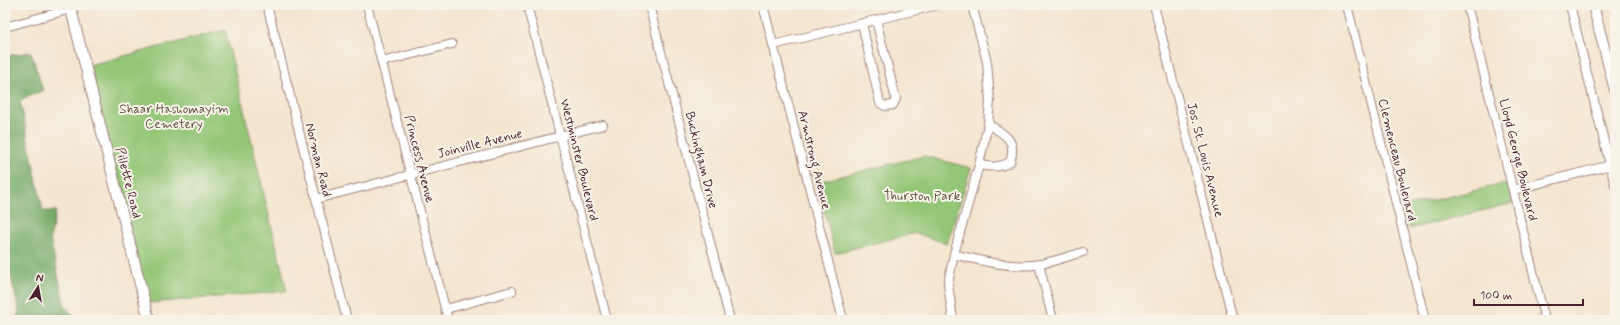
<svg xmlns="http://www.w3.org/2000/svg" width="1620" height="325" font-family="Mynerve,sans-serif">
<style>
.green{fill:#93c676;stroke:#6e7250}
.forest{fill:#76ab67;stroke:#606549}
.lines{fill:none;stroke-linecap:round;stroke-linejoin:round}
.minor-casing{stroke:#9f827c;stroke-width:10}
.tertiary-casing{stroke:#9f827c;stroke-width:12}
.minor{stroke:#fff;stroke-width:8}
.tertiary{stroke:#fff;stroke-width:10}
.labels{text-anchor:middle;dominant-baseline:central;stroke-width:4;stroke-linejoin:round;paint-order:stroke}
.park-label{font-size:13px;fill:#605142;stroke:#f7f3e8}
.street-label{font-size:13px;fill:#4a1f2b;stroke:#f7f3e8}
</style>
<rect width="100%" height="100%" fill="#f7f3e8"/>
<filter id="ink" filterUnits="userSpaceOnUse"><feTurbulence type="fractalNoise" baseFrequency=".025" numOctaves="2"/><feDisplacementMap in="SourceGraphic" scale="8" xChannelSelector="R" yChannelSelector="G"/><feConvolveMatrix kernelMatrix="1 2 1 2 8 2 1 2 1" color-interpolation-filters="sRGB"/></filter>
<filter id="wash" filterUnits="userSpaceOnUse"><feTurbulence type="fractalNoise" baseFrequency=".012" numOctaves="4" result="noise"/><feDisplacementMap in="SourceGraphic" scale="16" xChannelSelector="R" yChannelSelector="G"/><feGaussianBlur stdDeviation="0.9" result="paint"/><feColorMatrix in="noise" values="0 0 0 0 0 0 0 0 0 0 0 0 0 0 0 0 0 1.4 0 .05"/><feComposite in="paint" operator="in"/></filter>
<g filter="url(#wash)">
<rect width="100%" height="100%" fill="#f4e5ce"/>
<g class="green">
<path d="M 225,30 L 287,291 L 149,303 L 89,65 Z"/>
<path d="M 924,156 L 971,168 L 947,244 L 916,233 L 835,253 L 817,182 Z"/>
<path d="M 1508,183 L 1513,203 L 1409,229 L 1403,207 Z"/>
</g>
<path class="forest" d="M 31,52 L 43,90 L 20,101 L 43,211 L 56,211 L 50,239 L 65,306 L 77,320 L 16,320 L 19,310 L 5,253 L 5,56 Z"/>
</g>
<g filter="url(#ink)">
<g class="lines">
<defs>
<g id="minor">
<path d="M 267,5 L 347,320"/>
<path d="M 367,5 L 448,320"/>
<path d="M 527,5 L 607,320"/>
<path d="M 649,5 L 730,320"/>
<path d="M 763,5 L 843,320"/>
<path d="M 1154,5 L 1233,320"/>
<path d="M 1347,5 L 1425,320"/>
<path d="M 1467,5 L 1545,320"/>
<path d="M 1570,5 L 1615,185"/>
<path d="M 862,24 L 880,103 L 885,106 L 893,105 L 896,99 L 876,20"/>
<path d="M 5,27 L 71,9"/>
<path d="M 773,45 L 937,5"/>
<path d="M 382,62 L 452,44"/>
<path d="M 979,165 C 991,167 1000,168 1010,162 C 1018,140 1004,134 988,124"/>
<path d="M 1513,190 L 1615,164"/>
<path d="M 316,199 L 603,125"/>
<path d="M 954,254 C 982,261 1012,269 1041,264 C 1055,261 1069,256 1083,252"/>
<path d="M 1039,264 L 1053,320"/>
<path d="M 446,309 L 512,291"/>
<path d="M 953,320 L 948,284 L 954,254 L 979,165 L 988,124 L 990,101 L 987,62 L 972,5"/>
</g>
<g id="tertiary">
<path d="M 70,5 L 149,320"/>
<path d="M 1593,5 L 1615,90"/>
</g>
</defs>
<use href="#minor" class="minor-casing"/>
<use href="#tertiary" class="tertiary-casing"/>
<use href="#minor" class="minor"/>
<use href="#tertiary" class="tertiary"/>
</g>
</g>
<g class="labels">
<g class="park-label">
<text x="174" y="109">Shaar Hashomayim<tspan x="174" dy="15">Cemetery</tspan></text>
<text x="922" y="196">Thurston Park</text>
</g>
<g class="street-label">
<text transform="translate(480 144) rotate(-14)">Joinville Avenue</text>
<text transform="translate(419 159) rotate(76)">Princess Avenue</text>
<text transform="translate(318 160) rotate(76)">Norman Road</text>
<text transform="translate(579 160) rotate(76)">Westminster Boulevard</text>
<text transform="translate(701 160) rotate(76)">Buckingham Drive</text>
<text transform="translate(814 160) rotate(76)">Armstrong Avenue</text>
<text transform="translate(1205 160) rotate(76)">Jos. St. Louis Avenue</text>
<text transform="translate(1397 160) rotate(76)">Clemenceau Boulevard</text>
<text transform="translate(1518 160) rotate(76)">Lloyd George Boulevard</text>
<text transform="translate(128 183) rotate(76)">Pillette Road</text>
</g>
</g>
<rect width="1620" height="325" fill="none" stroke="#f7f3e8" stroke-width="20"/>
<g transform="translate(38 287) rotate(11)" stroke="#f7f3e8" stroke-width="3" paint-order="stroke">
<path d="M0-3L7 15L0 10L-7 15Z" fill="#4a1f2b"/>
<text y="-6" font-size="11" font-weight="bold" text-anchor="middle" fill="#4a1f2b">N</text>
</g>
<path d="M1474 299v6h109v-6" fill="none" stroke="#4a1f2b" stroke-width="2"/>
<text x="1480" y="299" font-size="12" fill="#4a1f2b" stroke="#f7f3e8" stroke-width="3" paint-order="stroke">100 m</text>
</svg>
